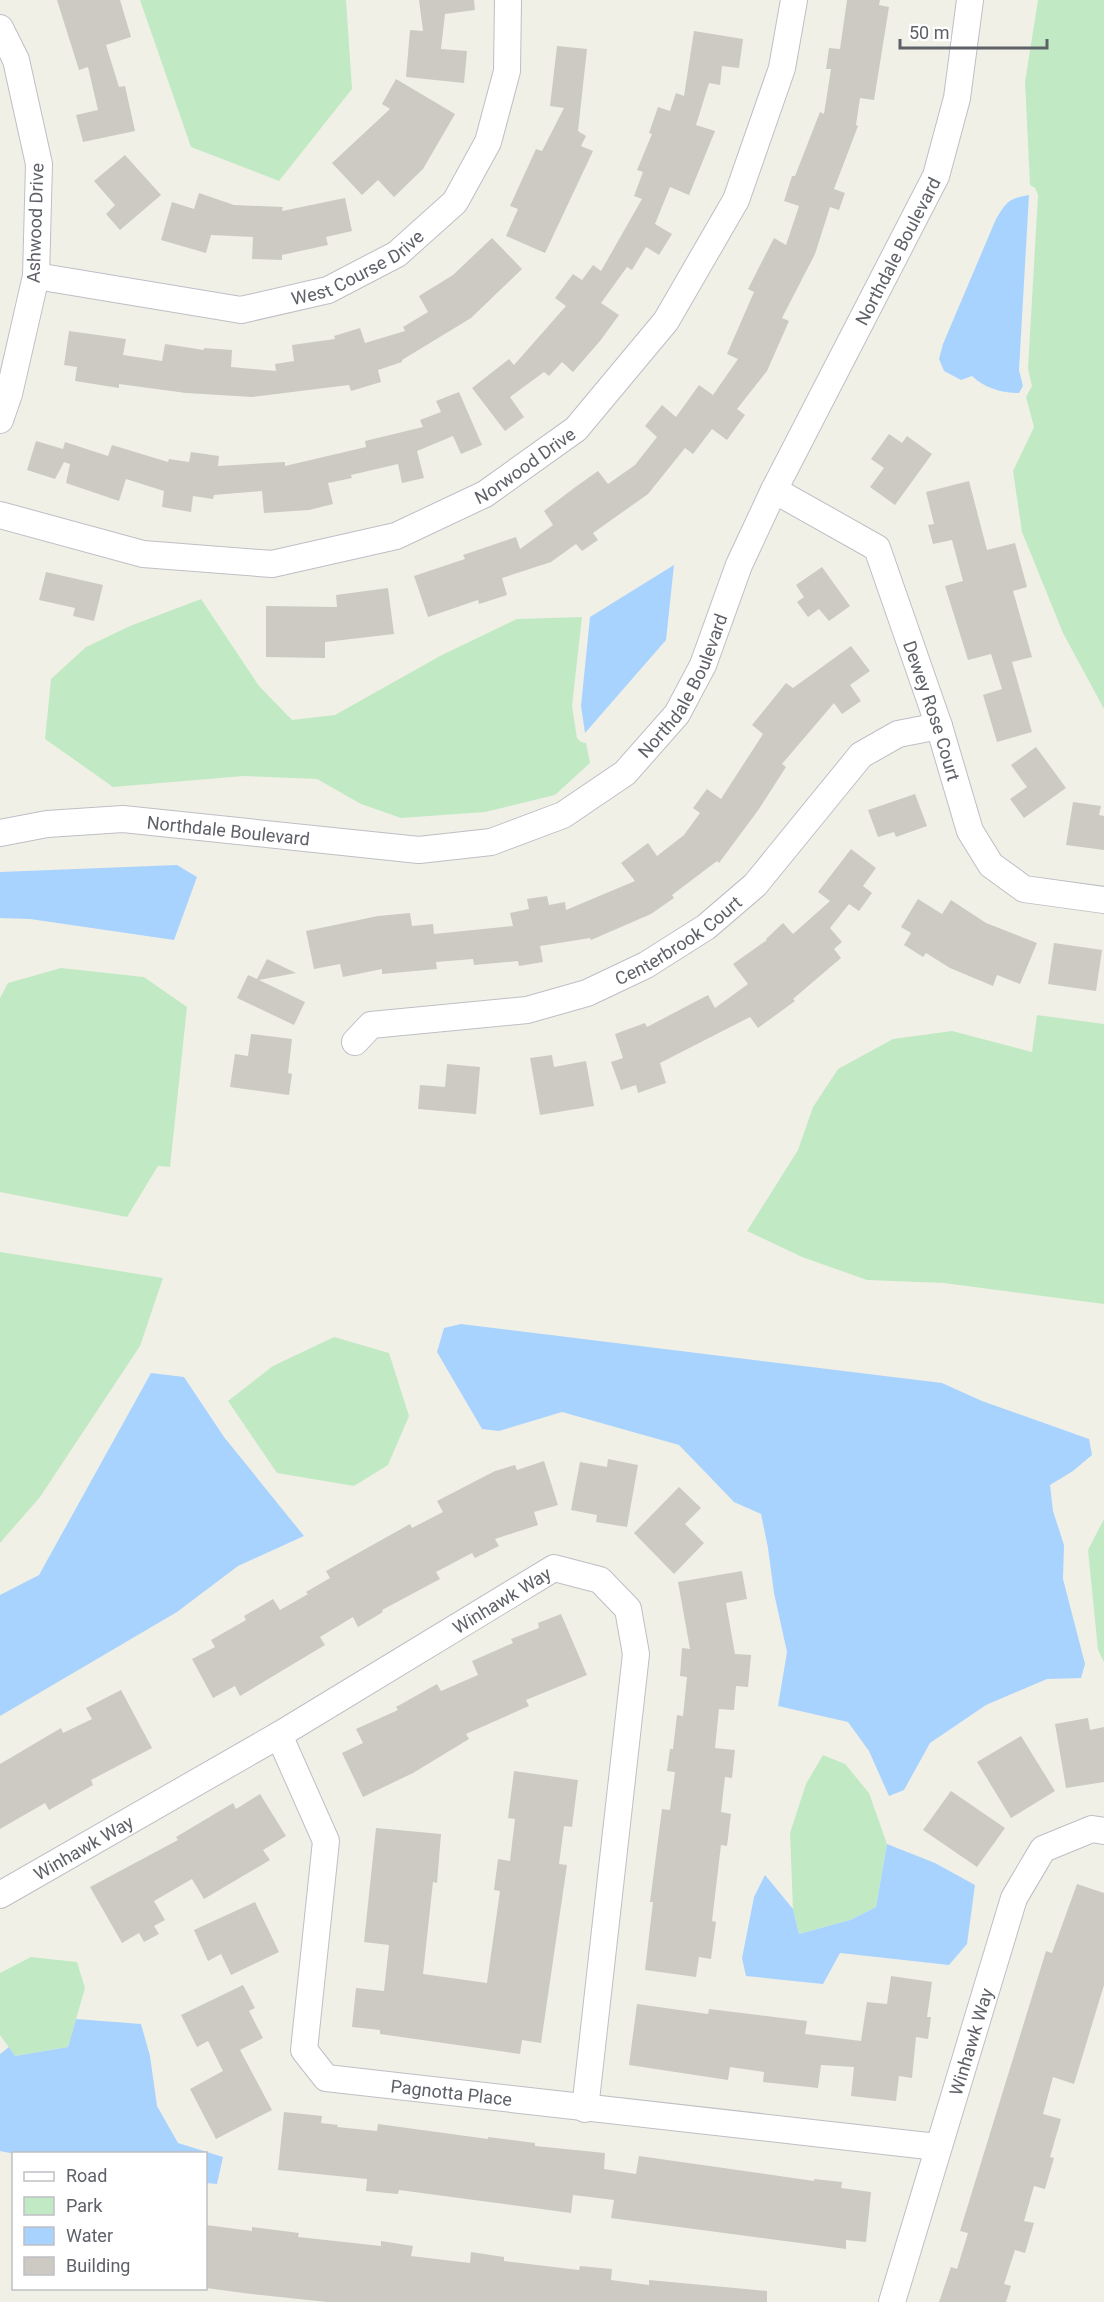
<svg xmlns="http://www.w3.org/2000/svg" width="1104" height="2302" font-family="Roboto,sans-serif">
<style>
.green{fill:#c1eac4}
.water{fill:#a8d3ff}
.building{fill:#cccac3}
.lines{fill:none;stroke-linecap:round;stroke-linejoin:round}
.minor-casing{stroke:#bebfc6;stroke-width:28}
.minor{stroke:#fff;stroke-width:26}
.labels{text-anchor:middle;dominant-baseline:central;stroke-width:5;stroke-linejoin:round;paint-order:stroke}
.street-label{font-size:18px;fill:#5e6168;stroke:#fff}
</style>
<rect width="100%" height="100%" fill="#f1f0e6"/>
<g class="green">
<path d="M 140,0 L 346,0 L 352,89 L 279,181 L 191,147 Z"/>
<path d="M 1038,0 L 1104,0 L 1104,709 L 1063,633 L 1022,532 L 1013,471 L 1034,427 L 1026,397 L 1032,386 L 1028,369 L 1038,195 L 1035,188 L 1030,185 L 1025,82 Z"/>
<path d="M 201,599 L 259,686 L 292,720 L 335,715 L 440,656 L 517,619 L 582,617 L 572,706 L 577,738 L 581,742 L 586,743 L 590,763 L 555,795 L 485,812 L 401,818 L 361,804 L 317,779 L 244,776 L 113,787 L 45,739 L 51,679 L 86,647 L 130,626 Z"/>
<path d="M 61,968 L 144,977 L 187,1007 L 170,1167 L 158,1166 L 127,1217 L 0,1192 L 0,998 L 8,983 Z"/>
<path d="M 1037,1015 L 1104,1024 L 1104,1304 L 944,1283 L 867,1280 L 802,1257 L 747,1231 L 798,1150 L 813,1107 L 838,1069 L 893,1039 L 952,1031 L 1032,1052 Z"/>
<path d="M 0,1252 L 163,1278 L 140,1346 L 40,1497 L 0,1543 Z"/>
<path d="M 334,1337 L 389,1353 L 409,1416 L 388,1465 L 354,1486 L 277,1473 L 228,1401 L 273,1366 Z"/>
<path d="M 1104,1519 L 1104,1662 L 1098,1650 L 1088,1550 Z"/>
<path d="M 823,1755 L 845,1764 L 869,1793 L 887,1844 L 876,1907 L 850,1920 L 799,1934 L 793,1909 L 790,1833 L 806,1784 Z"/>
<path d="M 31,1957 L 77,1962 L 85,1988 L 68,2047 L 15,2056 L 0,2035 L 0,1973 Z"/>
</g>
<g class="water">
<path d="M 1029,195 L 1019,370 L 1023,386 L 1019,393 C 1002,393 984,388 972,376 L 961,380 L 944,371 L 939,359 L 943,344 L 996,219 C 1007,201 1008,199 1029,195 Z"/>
<path d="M 674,565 L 666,640 L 585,733 L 581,706 L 590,617 Z"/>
<path d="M 177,865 L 197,877 L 174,940 L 30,919 L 0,918 L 0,872 Z"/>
<path d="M 461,1324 L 942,1383 L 982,1401 L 1089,1439 L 1092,1455 L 1073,1471 L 1050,1485 L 1053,1511 L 1064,1545 L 1063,1579 L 1085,1664 L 1081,1678 L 1047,1679 L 986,1705 L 930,1743 L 904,1790 L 889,1796 L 869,1751 L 848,1722 L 778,1706 L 787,1652 L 774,1593 L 768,1548 L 761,1514 L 734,1502 L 679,1445 L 562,1412 L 499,1431 L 482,1429 L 437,1352 L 444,1328 Z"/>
<path d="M 151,1373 L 184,1377 L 224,1437 L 304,1536 L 238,1566 L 177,1612 L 0,1716 L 0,1595 L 39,1575 Z"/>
<path d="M 887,1844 L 935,1863 L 975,1885 L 967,1944 L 949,1965 L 840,1953 L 823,1984 L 746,1976 L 742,1958 L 754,1897 L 765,1875 L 793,1909 L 799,1934 L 850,1920 L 876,1907 Z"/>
<path d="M 76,2019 L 141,2024 L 150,2056 L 157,2106 L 178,2143 L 223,2157 L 217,2184 L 206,2183 L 206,2154 L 15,2154 L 0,2151 L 0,2054 L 9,2047 L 15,2056 L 68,2047 Z"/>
</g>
<g class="building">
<path d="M 57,0 L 120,0 L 131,37 L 106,45 L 119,87 L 125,86 L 135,131 L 83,142 L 76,115 L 98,110 L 88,67 L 79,70 Z"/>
<path d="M 419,0 L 474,0 L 475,10 L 445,14 L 441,49 L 467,51 L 464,83 L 406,77 L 410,30 L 423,31 Z"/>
<path d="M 847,0 L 880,0 L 879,5 L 889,7 L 874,100 L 860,98 L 856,125 L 858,126 L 834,189 L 845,193 L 839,210 L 830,207 L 815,254 L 782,318 L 789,321 L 767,371 L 737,409 L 745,415 L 727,440 L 712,429 L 693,454 L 685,448 L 648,494 L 593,533 L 598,540 L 582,551 L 576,544 L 551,562 L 502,578 L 507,595 L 479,604 L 478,600 L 428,617 L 414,576 L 465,559 L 463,555 L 516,537 L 520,549 L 553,525 L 544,511 L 574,488 L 598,471 L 608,484 L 635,465 L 657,437 L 645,426 L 662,405 L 676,417 L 699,385 L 713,395 L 738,359 L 727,354 L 754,292 L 748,289 L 774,238 L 786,245 L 799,206 L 784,201 L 792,176 L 795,176 L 820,112 L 824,114 L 831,69 L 826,69 L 829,48 L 840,49 Z"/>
<path d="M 694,31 L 743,39 L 739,68 L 722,66 L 720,85 L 709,83 L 696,125 L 715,131 L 689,195 L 670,187 L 655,224 L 672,234 L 659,255 L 646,247 L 632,270 L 627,267 L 601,303 L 619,315 L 600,341 L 573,372 L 562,362 L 549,376 L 544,372 L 510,397 L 524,417 L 505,431 L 472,388 L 509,359 L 514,365 L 566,306 L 555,298 L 573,274 L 582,280 L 593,265 L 601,271 L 642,199 L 634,196 L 643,172 L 637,170 L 652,134 L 649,133 L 658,107 L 670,111 L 676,93 L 684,96 Z"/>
<path d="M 557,46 L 587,49 L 578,131 L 586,136 L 581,146 L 593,151 L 545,253 L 506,236 L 518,209 L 510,206 L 536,149 L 542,151 L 564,108 L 550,106 Z"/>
<path d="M 396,79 L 455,114 L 423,169 L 394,197 L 378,180 L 362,195 L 332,163 L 390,109 L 382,104 Z"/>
<path d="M 125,155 L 161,195 L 120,230 L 106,214 L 115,205 L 94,181 Z"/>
<path d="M 199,193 L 234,205 L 283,207 L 282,211 L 345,198 L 352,231 L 326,237 L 328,245 L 282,255 L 282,260 L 252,259 L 253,237 L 211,235 L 206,253 L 161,240 L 172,202 L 194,209 Z"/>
<path d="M 492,238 L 522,269 L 471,318 L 402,360 L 402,362 L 378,370 L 381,382 L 351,391 L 349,385 L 252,397 L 186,393 L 119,384 L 119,388 L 75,381 L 77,367 L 64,365 L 69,331 L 126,339 L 123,355 L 162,361 L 165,344 L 204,350 L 204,348 L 232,350 L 231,367 L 276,371 L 275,364 L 294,361 L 292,345 L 335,339 L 334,336 L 360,328 L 365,343 L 405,331 L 403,327 L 428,312 L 419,296 L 453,275 Z"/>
<path d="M 459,392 L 482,445 L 461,454 L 453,436 L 417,451 L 424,478 L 402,483 L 398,464 L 351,475 L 352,478 L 328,483 L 333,504 L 309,510 L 264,513 L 262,491 L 214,495 L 213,499 L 193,496 L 191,512 L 162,507 L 164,491 L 126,479 L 119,501 L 66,483 L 70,464 L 64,462 L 55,479 L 27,470 L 36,441 L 63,449 L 65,442 L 108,456 L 112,445 L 168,462 L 169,459 L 189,462 L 191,452 L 219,456 L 218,466 L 285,462 L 285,466 L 366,447 L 365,441 L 423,427 L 420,420 L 441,412 L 436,401 Z"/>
<path d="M 889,434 L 902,443 L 907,436 L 932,454 L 895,505 L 870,487 L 884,468 L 871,459 Z"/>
<path d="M 969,481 L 987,550 L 1015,543 L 1027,587 L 1013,591 L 1032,657 L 1012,662 L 1032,732 L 997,742 L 983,695 L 1002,689 L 991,654 L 968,660 L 945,586 L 963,581 L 952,540 L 933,544 L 928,525 L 934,524 L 926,492 Z"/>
<path d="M 822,567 L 850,606 L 829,621 L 819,609 L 808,617 L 797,602 L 804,597 L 796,585 Z"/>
<path d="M 46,572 L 103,585 L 94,621 L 73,616 L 75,608 L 39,600 Z"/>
<path d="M 388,588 L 394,634 L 325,642 L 325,658 L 266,657 L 266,606 L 337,607 L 336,595 Z"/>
<path d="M 851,646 L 870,671 L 850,685 L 861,701 L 842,714 L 834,703 L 782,764 L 786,767 L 759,809 L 719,863 L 717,861 L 672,895 L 674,898 L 651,914 L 591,940 L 590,938 L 540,946 L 543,962 L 519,966 L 518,961 L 474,965 L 473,959 L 436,962 L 437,969 L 382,974 L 382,969 L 343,977 L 340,964 L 314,969 L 306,931 L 378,916 L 410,913 L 412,926 L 433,924 L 434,934 L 513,926 L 510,913 L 529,909 L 527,899 L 547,896 L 549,905 L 565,902 L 566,910 L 635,881 L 621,863 L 648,843 L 657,856 L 684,835 L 700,813 L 693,808 L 707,789 L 721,799 L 763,734 L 752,725 L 786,683 L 793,688 Z"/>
<path d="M 1036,747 L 1066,788 L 1024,818 L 1010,799 L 1027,787 L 1011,765 Z"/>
<path d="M 915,794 L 927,826 L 896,837 L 894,832 L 878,837 L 868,810 Z"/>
<path d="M 1073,802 L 1101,806 L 1099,815 L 1104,816 L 1104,850 L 1066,845 Z"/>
<path d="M 851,849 L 876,868 L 863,886 L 872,893 L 859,911 L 849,904 L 830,928 L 842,942 L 834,949 L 841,958 L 793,999 L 795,1001 L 758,1028 L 750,1017 L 660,1063 L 666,1083 L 638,1093 L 636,1085 L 621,1090 L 611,1062 L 623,1058 L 615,1034 L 645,1023 L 647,1027 L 708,995 L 715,1008 L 748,984 L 733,964 L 767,940 L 766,939 L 783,923 L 793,934 L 830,901 L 818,892 Z"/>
<path d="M 918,899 L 942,914 L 951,900 L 986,923 L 1037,943 L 1020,984 L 997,975 L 993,986 L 950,968 L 926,953 L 923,957 L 904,945 L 911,933 L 901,927 Z"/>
<path d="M 1054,943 L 1102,950 L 1096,991 L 1048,984 Z"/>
<path d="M 267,959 L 296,973 L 259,980 L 305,1002 L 294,1025 L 237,998 L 248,975 L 257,979 Z"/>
<path d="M 251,1034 L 292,1039 L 288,1073 L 292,1074 L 289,1095 L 230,1087 L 235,1054 L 248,1056 Z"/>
<path d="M 552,1055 L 554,1067 L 586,1061 L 594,1106 L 540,1115 L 530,1058 Z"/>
<path d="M 447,1064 L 480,1067 L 476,1114 L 418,1109 L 420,1085 L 445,1087 Z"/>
<path d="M 608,1459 L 638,1465 L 627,1527 L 596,1522 L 597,1515 L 571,1510 L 580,1462 L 607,1467 Z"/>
<path d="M 544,1461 L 558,1505 L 534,1512 L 538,1525 L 495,1539 L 499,1546 L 475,1558 L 472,1553 L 436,1572 L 440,1579 L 382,1610 L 383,1612 L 358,1627 L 353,1617 L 320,1637 L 325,1645 L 240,1696 L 235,1686 L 213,1698 L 192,1659 L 215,1647 L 211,1640 L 246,1620 L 244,1616 L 273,1599 L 280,1610 L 308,1594 L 306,1592 L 330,1578 L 326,1571 L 410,1524 L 412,1528 L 443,1512 L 437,1501 L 495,1471 L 515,1465 L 517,1470 Z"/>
<path d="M 679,1487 L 701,1508 L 685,1524 L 704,1543 L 674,1574 L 634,1533 Z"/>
<path d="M 742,1571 L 747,1599 L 726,1603 L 735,1654 L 751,1655 L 748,1687 L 736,1686 L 734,1710 L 719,1709 L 715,1748 L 735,1750 L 732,1778 L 725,1777 L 721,1812 L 731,1814 L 727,1846 L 721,1845 L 712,1921 L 716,1922 L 711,1959 L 699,1957 L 696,1977 L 645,1970 L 653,1902 L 650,1902 L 662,1809 L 670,1810 L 675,1772 L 667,1771 L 670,1749 L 673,1749 L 677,1715 L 683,1716 L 687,1677 L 680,1676 L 682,1648 L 690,1649 L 678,1582 Z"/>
<path d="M 561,1614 L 587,1675 L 526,1700 L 529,1706 L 466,1734 L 469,1739 L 413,1773 L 363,1797 L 342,1753 L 363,1743 L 356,1729 L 398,1710 L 396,1707 L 437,1684 L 441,1691 L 478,1675 L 472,1661 L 513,1643 L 511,1639 L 539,1628 L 538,1623 Z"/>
<path d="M 121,1690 L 152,1748 L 91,1780 L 93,1785 L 49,1810 L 45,1803 L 0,1829 L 0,1764 L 61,1728 L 63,1733 L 92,1719 L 86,1708 Z"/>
<path d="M 1088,1718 L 1090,1730 L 1104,1727 L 1104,1782 L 1066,1788 L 1055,1724 Z"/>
<path d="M 1021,1736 L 1055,1791 L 1011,1818 L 977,1762 Z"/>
<path d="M 514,1771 L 578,1780 L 572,1827 L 564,1826 L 559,1864 L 567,1865 L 541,2043 L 522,2040 L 520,2054 L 380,2034 L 380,2030 L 352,2027 L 356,1988 L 384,1991 L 389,1945 L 364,1942 L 376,1828 L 441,1834 L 437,1883 L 433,1882 L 423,1974 L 487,1983 L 500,1891 L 494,1890 L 498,1859 L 510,1861 L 515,1819 L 508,1818 Z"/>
<path d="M 951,1791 L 1005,1828 L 977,1867 L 923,1830 Z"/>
<path d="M 260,1794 L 286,1836 L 263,1850 L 270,1860 L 204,1899 L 192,1879 L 154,1901 L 165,1920 L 154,1926 L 159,1934 L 144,1942 L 139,1933 L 122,1943 L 90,1887 L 178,1840 L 176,1837 L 233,1803 L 236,1809 Z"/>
<path d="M 1077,1884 L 1104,1893 L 1104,1985 L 1074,2084 L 1053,2077 L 1043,2114 L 1061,2119 L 1050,2157 L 1054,2158 L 1045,2189 L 1034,2186 L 1024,2221 L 1034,2223 L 1025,2253 L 1015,2250 L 1004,2284 L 1011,2286 L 1006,2302 L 939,2302 L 951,2267 L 957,2269 L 968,2233 L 960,2231 L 1046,1951 L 1052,1953 Z"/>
<path d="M 255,1902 L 279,1952 L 231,1975 L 221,1954 L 208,1961 L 194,1930 Z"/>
<path d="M 891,1976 L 932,1982 L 927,2017 L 931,2017 L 928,2039 L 916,2037 L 912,2078 L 899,2076 L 896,2101 L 851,2096 L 854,2067 L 821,2065 L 818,2088 L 763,2082 L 764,2072 L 730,2067 L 728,2080 L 629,2065 L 637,2004 L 708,2014 L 709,2009 L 807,2021 L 805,2034 L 861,2041 L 867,2002 L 887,2004 Z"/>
<path d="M 243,1985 L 255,2008 L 249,2011 L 263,2038 L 240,2050 L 272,2110 L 216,2139 L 190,2089 L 223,2071 L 208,2041 L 197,2047 L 181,2015 Z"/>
<path d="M 284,2112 L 322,2116 L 321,2123 L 338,2125 L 337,2127 L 377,2131 L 378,2124 L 488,2139 L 488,2137 L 535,2143 L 535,2146 L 605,2153 L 604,2169 L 636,2174 L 639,2156 L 814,2181 L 814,2179 L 842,2182 L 841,2188 L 871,2192 L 866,2242 L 846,2240 L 846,2249 L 611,2218 L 614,2200 L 573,2195 L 571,2213 L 399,2190 L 398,2194 L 366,2191 L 367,2179 L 278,2170 Z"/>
<path d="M 206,2225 L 252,2231 L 252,2227 L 299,2233 L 298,2237 L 381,2246 L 381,2241 L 413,2246 L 411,2256 L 470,2263 L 471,2252 L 504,2257 L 504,2261 L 579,2270 L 580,2266 L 612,2269 L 611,2280 L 649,2285 L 649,2280 L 767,2291 L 767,2302 L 327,2302 L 243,2293 L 206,2288 Z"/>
</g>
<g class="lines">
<defs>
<g id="minor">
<path d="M 0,28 L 16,60 L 39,164 L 36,276 L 9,394 L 0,420"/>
<path id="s1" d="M 36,276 L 241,310 L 328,290 L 397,254 L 455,202 L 488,142 L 507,71 L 508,0"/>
<path id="s2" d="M 774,490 L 877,548 L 939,726 L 970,831 L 991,865 L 1024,889 L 1104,900"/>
<path id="s3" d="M 0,515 L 143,554 L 272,564 L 396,536 L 485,494 L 576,429 L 666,321 L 736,200 L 782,68 L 794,0"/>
<path id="s4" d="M 0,833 L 47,824 L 123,819 L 419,850 L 491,842 L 563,815 L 625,773 L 677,714 L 703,665 L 739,565 L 774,490 L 936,176 L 957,98 L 970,0"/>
<path id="s5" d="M 355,1042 L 371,1025 L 527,1010 L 587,993 L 646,965 L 706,927 L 755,885 L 861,755 L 898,734 L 939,726"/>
<path id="s6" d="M 279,1735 L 326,1841 L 304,2050 L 326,2078 L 937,2147"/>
<path id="s7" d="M 0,1895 L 279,1735 L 554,1568 L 600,1580 L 628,1609 L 636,1654 L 585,2109"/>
<path id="s8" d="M 892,2302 L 1014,1898 L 1043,1849 L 1092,1829 L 1104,1831"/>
</g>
</defs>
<use href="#minor" class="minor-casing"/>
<use href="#minor" class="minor"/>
</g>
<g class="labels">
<g class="street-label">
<text transform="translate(35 223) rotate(-88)">Ashwood Drive</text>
<text stroke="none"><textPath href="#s4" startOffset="1238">Northdale Boulevard</textPath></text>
<text stroke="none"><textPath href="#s1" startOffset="333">West Course Drive</textPath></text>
<text stroke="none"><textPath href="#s3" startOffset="552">Norwood Drive</textPath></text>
<text stroke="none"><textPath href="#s4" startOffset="752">Northdale Boulevard</textPath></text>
<text stroke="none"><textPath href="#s2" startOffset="290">Dewey Rose Court</textPath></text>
<text stroke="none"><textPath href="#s4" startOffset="230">Northdale Boulevard</textPath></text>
<text stroke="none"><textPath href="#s5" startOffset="348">Centerbrook Court</textPath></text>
<text stroke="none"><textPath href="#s7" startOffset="582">Winhawk Way</textPath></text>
<text stroke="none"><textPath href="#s7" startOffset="96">Winhawk Way</textPath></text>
<text stroke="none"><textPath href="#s8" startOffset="272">Winhawk Way</textPath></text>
<text stroke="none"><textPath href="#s6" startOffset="488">Pagnotta Place</textPath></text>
</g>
</g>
<rect x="12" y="2152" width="195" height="138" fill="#ffffff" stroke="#bfc0c3" stroke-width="1.5"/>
<rect x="24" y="2172" width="30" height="9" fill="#ffffff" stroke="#bfc0c3" stroke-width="1.5"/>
<text x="66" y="2182" font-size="18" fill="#5e6168">Road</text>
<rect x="24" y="2197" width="30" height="18" fill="#c1eac4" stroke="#bfc0c3" stroke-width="1.5"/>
<text x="66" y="2212" font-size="18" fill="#5e6168">Park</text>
<rect x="24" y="2227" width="30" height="18" fill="#a8d3ff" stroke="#bfc0c3" stroke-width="1.5"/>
<text x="66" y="2242" font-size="18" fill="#5e6168">Water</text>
<rect x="24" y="2257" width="30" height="18" fill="#cccac3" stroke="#bfc0c3" stroke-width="1.5"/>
<text x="66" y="2272" font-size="18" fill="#5e6168">Building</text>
<path d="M900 39v9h147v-9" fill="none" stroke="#5e6168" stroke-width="3"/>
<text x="909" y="39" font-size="18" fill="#5e6168" stroke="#ffffff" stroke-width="4.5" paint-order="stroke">50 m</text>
</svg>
